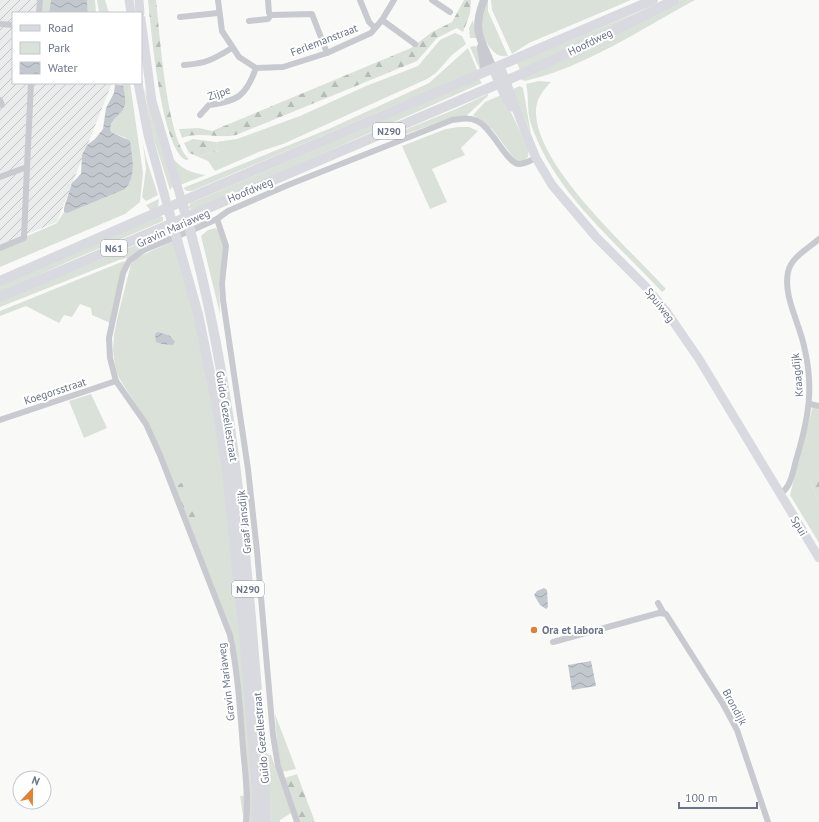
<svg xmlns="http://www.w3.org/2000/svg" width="819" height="822" font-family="'PT Sans',sans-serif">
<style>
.industrial{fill:url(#industrial-furrows)}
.green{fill:#dae1d9}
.forest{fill:url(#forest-firs)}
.water{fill:url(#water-waves)}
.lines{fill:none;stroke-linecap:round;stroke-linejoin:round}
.minor{stroke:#c8cacf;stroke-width:6}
.tertiary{stroke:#c8cacf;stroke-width:8}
.secondary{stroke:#d8dadf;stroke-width:9}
.primary{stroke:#d8dadf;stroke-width:10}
.poi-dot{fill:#dd8335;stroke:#fff;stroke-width:1.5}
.labels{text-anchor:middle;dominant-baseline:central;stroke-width:4;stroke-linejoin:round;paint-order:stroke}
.shield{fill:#fff;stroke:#979dab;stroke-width:1}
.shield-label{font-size:10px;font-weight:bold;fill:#6a7387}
.street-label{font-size:11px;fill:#6a7387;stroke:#fff}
.poi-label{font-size:11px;font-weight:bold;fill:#6a7387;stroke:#fff;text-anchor:start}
</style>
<defs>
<pattern id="industrial-furrows" width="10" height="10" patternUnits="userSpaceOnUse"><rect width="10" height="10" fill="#eaebeb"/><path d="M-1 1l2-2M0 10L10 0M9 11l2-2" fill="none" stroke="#c2c3c4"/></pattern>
<pattern id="forest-firs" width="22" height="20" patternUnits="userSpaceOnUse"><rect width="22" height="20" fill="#dae1d9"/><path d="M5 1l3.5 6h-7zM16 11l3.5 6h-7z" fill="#b5bbb6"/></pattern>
<pattern id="water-waves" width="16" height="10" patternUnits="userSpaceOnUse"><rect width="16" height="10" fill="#c2c8ce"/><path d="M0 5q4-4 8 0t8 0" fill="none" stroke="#a2a7ad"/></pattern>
</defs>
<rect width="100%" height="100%" fill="#f9faf8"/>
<path class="industrial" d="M 0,0 L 51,0 L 49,13 L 13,13 L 13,83 L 112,83 L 57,222 L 0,245 Z"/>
<g class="green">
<path d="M 43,0 L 51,0 L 49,13 L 41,13 Z"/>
<path d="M 87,0 L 95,0 L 96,13 L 88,13 Z"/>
<path d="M 97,0 L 105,0 L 109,13 L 99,13 Z"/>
<path d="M 488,0 L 488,11 L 508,56 C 492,59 486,40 479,29 Z"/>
<path d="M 491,0 L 631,0 L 529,43 L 512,54 L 492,10 Z"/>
<path d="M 680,0 L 695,0 C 641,29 586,67 525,81 L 522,80 L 521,77 L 592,48 Z"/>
<path d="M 655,5 L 600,35 L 520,70 L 517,63 Z"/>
<path d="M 473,20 L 477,38 L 470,38 L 469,28 Z"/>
<path d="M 455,33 L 462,36 L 466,44 L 452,55 L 436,73 L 427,79 L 283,144 L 261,151 L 215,171 L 208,161 L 189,153 L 199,156 L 219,151 L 216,142 L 237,139 L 300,116 L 366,86 L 418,66 L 440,40 Z"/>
<path d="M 474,46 L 479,47 L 483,66 L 480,70 L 470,47 Z"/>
<path d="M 468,48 L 478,72 L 428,93 L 409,99 L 192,191 L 187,191 L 183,188 L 331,128 L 429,83 Z"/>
<path d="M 479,79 L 482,83 L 198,209 L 191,210 L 188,207 L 191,203 Z"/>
<path d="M 539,81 L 551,82 C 543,90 536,99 536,111 C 535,166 630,249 666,289 L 662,292 C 614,240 552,191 530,121 C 527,109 529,96 526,84 Z"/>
<path d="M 115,83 L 130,83 L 143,173 L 140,202 L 125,214 L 0,267 L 0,248 L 57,223 L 64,212 L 68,213 L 126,138 L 111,132 C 109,121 117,115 125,107 L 121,84 Z"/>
<path d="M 144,86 L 173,186 L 170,190 L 151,130 Z"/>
<path d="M 520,86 L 523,88 L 531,134 L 513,89 Z"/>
<path d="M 488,94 L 488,96 L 466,116 L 447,119 L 404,135 L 402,131 L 456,109 Z"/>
<path d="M 501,95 L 508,106 L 529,150 L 528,157 L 523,162 L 516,161 L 492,129 L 473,115 L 485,102 Z"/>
<path d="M 458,127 L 469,127 L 478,131 L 461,148 L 465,155 L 432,169 L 447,202 L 430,209 L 402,146 L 446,129 Z"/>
<path d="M 143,143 L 146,158 L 158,195 L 146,201 L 142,197 L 146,169 Z"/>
<path d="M 172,157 C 181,169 191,173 206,175 L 180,185 Z"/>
<path d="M 159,199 L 158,207 L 151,211 L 146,205 Z"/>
<path d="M 200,215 L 207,217 L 203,224 L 194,227 L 196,219 Z"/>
<path d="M 159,216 L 163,217 L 163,221 L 65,263 L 0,293 L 0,284 Z"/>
<path d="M 215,228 L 220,231 L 224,249 L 219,282 L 220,314 L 201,236 L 208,230 Z"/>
<path d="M 163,234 L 172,237 L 131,257 L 119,260 L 0,307 L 0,300 Z"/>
<path d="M 173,241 L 187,278 L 220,441 L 251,753 L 254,822 L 244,822 L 240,796 L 248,795 L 238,667 C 233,625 213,588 199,548 C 192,527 187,504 181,483 L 174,485 L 151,428 L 119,378 L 115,366 L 113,351 L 114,334 L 118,315 L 131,264 L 137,258 L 149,252 Z"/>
<path d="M 124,261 L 126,263 L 110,323 L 92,315 L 91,308 L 80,304 L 72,317 L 64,315 L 59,323 L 26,306 L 0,316 L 0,311 Z"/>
<path d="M 91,394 L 107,428 L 84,438 L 69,401 Z"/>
<path d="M 813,406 L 819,409 L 819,480 L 817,476 L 810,481 L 819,502 L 819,543 L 790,495 Z"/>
<path d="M 275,714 L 296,769 L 282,772 L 277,743 Z"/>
<path d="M 266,754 L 271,755 L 291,813 L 280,820 L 280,822 L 267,822 Z"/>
</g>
<g class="forest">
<path d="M 148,0 L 156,0 C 160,33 166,139 189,159 L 186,160 C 161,149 151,28 148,0 Z"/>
<path d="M 464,0 L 471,0 L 470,14 L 463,32 L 457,28 L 437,38 L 417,61 L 236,135 C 217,139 199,131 182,138 L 179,129 L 199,128 L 212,131 L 411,48 L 432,32 L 452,22 Z"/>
<path d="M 193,139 L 216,142 L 219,151 L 199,156 L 189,153 L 184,143 Z"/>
<path d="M 817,475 L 819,480 L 819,502 L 810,481 Z"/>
<path d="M 182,483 L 199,527 L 199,547 L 174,485 Z"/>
<path d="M 297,774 L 315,822 L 299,822 L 285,778 Z"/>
</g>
<g class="water">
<path d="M 51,0 L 87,0 L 88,13 L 49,13 Z"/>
<path d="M 115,84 L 123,86 C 124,92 126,99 125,105 C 122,116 108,118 111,132 L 130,141 C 132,158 137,176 125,189 L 67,213 L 64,212 L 64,208 L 72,183 L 81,174 L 82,155 L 87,145 L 95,139 L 103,129 L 106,108 L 114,93 Z"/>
<path d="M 158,332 L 170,336 L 175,342 L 173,345 L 162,344 L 156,342 L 155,334 Z"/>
<path d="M 544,588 L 547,590 L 548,607 L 546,609 L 540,605 L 534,595 L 537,591 Z"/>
<path d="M 591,661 L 596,686 L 572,690 L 568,665 Z"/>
</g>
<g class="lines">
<g class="minor">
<path d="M 218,0 L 222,31 L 239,57 L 256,68 L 283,67 L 327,53 L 371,33 L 382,20 L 394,0"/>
<path d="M 268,0 L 269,13 L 271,15 L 312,14 L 327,53"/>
<path d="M 360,0 L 369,22 L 375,28"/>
<path d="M 432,0 L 450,12"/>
<path d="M 39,13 L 40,0"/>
<path d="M 180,17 L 218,13"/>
<path d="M 382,20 L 415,44"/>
<path d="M 249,21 L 268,19 L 271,15"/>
<path d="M 0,24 L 13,25"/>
<path d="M 184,65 C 205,64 214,59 232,48"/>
<path d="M 0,100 L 2,105"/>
<path d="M 200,115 L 209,105 C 238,101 246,96 256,68"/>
<path d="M 0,177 L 27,167 L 31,83"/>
<path d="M 217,219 L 226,246 L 222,283 L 223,300 L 248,469 L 257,551 L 273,735 L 278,766 L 297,822"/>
<path d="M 0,248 L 24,238 L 27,167"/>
<path d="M 810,404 L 819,406"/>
<path d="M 0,420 L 116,381"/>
<path d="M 780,494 C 792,487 793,469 797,457 C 809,416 814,387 804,346 C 799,322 783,296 788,272 C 791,257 809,248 819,239"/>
<path d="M 658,603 L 663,612"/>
<path d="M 553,642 L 659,613 L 666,614 L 723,704 L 737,730 L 768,822"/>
<path d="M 246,822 C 249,798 245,772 243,748 C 240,710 238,672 230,635 L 160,455 L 146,424 L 116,381 L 110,358 L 109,338 L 123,273 L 129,261 L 144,250 L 197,228 L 217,219 L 228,211 L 288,185 L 452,120 C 461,119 469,117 477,121 C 492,127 507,164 519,164 C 525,164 531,160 536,158"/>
</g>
<g class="tertiary">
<path d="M 484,0 C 471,33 482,39 493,69"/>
<path d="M 481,47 L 485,72"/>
</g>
<g class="secondary">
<path d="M 129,0 L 131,13"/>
<path d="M 139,0 L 140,13"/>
<path d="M 141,19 L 152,101 L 182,202"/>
<path d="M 500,66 L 524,129 L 536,158 L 552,185 L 596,237 L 647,288 L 666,311 L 699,359 L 819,558"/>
<path d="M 493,69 L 503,92 L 511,107"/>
<path d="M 138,83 L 148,135 L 168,208"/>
</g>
<g class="primary">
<path d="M 182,202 C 239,392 248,592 265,788 L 265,822"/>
<path d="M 168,208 L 198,314 L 216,402 L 226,463 L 244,636 L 257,790 L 256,822"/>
<path d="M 0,281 L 199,194 L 653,0"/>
<path d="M 0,297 L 519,75 L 582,47 L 674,0"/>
</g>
</g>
<circle class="poi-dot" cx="534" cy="630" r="4"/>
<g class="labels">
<g class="shield">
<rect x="373" y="123" width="32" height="16" rx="3"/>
<rect x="101" y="240" width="26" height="16" rx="3"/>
<rect x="232" y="581" width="32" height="16" rx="3"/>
</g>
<g class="shield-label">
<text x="389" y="131">N290</text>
<text x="114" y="248">N61</text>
<text x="248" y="589">N290</text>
</g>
<g class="street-label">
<text transform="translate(324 40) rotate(-21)">Ferlemanstraat</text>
<text transform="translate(590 42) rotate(-26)">Hoofdweg</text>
<text transform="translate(219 93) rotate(-19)">Zijpe</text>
<text transform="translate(250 190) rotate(-23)">Hoofdweg</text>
<text transform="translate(173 228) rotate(-24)">Gravin Mariaweg</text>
<text transform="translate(660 305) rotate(52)">Spuiweg</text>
<text transform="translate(797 375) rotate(-96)">Kraagdijk</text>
<text transform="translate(55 391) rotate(-18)">Koegorsstraat</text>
<text transform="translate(227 416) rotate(81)">Guido Gezellestraat</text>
<text transform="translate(244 522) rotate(-96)">Graaf Jansdijk</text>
<text transform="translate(799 526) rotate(58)">Spui</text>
<text transform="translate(226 682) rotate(-97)">Gravin Mariaweg</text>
<text transform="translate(735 707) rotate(62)">Brondijk</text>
<text transform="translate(261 738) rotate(-95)">Guido Gezellestraat</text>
</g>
<g class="poi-label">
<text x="542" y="630">Ora et labora</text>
</g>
</g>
<rect x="12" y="12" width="130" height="72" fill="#ffffff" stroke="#c3c7cf"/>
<rect x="20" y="25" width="20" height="6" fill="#d8dadf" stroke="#c3c7cf"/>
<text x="48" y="32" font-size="12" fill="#6a7387">Road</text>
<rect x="20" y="42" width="20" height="12" fill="#dae1d9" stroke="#c3c7cf"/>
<text x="48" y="52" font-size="12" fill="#6a7387">Park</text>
<rect x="20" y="62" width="20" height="12" fill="url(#water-waves)" stroke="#c3c7cf"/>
<text x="48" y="72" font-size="12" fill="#6a7387">Water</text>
<g transform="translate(32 790) rotate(22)"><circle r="19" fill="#ffffff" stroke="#c3c7cf"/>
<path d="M0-3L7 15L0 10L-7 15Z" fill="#dd8335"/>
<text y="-6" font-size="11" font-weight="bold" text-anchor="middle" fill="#6a7387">N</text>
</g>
<path d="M679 802v6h78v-6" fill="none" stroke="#6a7387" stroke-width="2"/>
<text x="685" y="802" font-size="12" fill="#6a7387" stroke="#ffffff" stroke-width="3" paint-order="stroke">100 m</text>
</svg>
